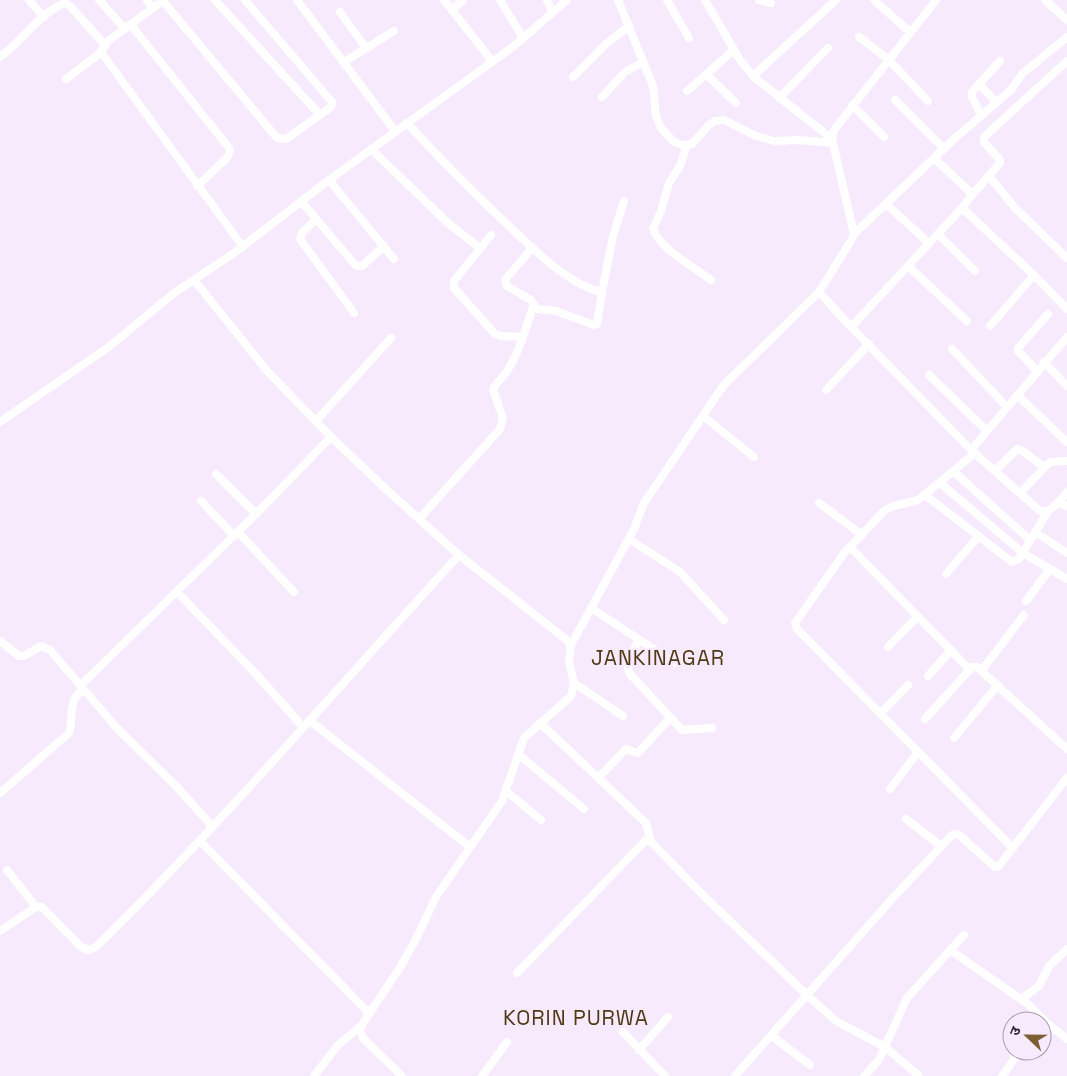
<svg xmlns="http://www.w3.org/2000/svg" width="1067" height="1076" font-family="'Space Grotesk','Noto Sans Devanagari',sans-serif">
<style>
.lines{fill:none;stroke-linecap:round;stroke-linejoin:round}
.minor{stroke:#fff;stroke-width:8}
.labels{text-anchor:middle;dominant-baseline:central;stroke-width:5;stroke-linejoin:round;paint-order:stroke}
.quarter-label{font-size:21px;letter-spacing:1px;fill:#503915;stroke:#f7eafd}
</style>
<rect width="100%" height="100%" fill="#f7eafd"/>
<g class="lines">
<g class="minor">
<path d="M 29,0 L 44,17"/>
<path d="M 99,0 L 125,29"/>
<path d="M 147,0 L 153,8"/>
<path d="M 215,0 L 320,115"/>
<path d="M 297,0 L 395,131"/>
<path d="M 444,0 L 492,61"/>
<path d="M 500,0 L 523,38"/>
<path d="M 547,0 L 552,12"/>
<path d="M 618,0 L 653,86 L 656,116 L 661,128 L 674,142 L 682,145 L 692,144 L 709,125 L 715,121 L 724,120 L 756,136 L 774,141 L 798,140 L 833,143"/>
<path d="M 667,0 L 689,38"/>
<path d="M 705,0 L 740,60 L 754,77 L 832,139"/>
<path d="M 759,0 L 771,3"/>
<path d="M 874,0 L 910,32"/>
<path d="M 936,0 L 834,130 L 832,139 L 854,234 L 852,239 L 819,292 L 851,327 L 971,450"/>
<path d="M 1045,0 L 1067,20"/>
<path d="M 163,1 L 277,138 L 286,139 L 331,107 L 332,102 L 245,0"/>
<path d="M 452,10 L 463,0"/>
<path d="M 340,12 L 366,48"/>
<path d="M 131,25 L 229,148 L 230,151 L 227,158 L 197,186"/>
<path d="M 859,37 L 888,59 L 928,101"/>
<path d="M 101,52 L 243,247"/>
<path d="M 0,57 C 23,41 39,13 65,3 L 71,7 L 105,45"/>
<path d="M 344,62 L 394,31"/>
<path d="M 706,74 L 736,103"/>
<path d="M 753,76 L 836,0"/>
<path d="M 573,77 L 606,44 L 629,26"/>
<path d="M 66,79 L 99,54 L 108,41 L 164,0"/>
<path d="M 979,84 L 996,102"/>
<path d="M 687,91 L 734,50"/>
<path d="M 602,97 L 625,72 L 643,62"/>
<path d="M 779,98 L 828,48"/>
<path d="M 895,100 L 944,149"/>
<path d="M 852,105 L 884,137"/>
<path d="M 981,115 L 972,97 L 972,92 L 1000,61"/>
<path d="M 407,123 C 441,160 476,195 513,230 C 539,254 565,281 600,292 L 602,292 L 613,236 L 624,201"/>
<path d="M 687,145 L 680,166 L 669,183 L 661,211 L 653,229 C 660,249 694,267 711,280"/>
<path d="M 371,149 L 449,224 L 480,248"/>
<path d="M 935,159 L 970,192 L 972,195 L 962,208 L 1034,275 L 1067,309"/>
<path d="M 989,176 L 1016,209 L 1067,258"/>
<path d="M 329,180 L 394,259"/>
<path d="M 972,195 L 1000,163 L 1000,160 L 984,142 L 984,137 L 1067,61"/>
<path d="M 301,201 L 356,266 L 362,266 L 384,246"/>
<path d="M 886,204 L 929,243"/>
<path d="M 316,219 L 302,233 L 300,239 L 354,313"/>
<path d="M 854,234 L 953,140 L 1011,90 L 1022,74 L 1067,37"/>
<path d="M 938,234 L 975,271"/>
<path d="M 491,235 L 454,281 L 454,288 L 495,334 L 501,336 L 523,337"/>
<path d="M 532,248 L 505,280 L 507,286 L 531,300 L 536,309 L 556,311 L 594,325 L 597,324 L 602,292"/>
<path d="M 908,266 L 967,321"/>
<path d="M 194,280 L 268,372 L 331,437 L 389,492 L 459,555 L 568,641 L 571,648 L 569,662 L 574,683 L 571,696 L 524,738 L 502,801 L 436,897 L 415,941 L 401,966 L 361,1026 L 360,1031 L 363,1038 L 402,1076"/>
<path d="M 990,326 L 1034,275"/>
<path d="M 851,327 L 962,208"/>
<path d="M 1067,337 L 971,450 L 1040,511 L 1048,511 L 1058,503 L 1067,506"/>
<path d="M 952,349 L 1007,407"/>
<path d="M 1044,362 L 1067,386"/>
<path d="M 1038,372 L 1018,351 L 1018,348 L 1048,314"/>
<path d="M 929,375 L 987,431"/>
<path d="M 826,390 L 869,344"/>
<path d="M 1017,395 L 1067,442"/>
<path d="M 703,416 L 754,457"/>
<path d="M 316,421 L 391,338"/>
<path d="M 0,422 L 110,346 L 174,293 L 234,253 L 329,180 L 514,46 L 567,0"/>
<path d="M 975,453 L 918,500 L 894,506 L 885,510 L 845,552 L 795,623 L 797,629 L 1013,848"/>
<path d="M 953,471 L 1030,540"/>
<path d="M 995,471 L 1017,449 L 1021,450 L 1044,467"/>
<path d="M 216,474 L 256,514"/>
<path d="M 940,483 L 1023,553 L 1067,579"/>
<path d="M 1020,493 L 1050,462 L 1067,461"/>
<path d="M 925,495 L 1012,562 L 1019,559 L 1048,511"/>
<path d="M 201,501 L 234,536"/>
<path d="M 819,503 L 862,535"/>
<path d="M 1058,503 L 1067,492"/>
<path d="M 419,519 L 500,429 L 503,418 L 493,390 C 496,382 503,378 507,371 C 520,351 526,327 534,304"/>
<path d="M 238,532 L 294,592"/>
<path d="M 1035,532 L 1067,553"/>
<path d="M 629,539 L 680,572 L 724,620"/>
<path d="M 850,547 L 970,670"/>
<path d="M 946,574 L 978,537"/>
<path d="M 177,592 L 257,675 L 303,727"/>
<path d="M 1026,601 L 1050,569"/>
<path d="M 591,608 L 675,663"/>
<path d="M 638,639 L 628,666 L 629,673 L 682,730 L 712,728"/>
<path d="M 0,641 L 19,656 L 24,656 L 41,646 L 50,650 L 117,728 L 177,787 L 212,826"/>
<path d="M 571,645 L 634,529 L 644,503 L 719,392 L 725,384 L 819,292"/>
<path d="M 888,647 L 918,616"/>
<path d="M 982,670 L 1024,615"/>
<path d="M 928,676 L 951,650"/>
<path d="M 574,683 L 623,716"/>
<path d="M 80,686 L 256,514 L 331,437"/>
<path d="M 880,714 L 908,685"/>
<path d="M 925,719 L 972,667 L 977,667 L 1067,749"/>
<path d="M 309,720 L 470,847"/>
<path d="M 540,723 L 646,823 L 651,842 L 706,898 L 808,996 L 836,1021 L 885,1047 L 919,1076"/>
<path d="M 954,738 L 998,685"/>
<path d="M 518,754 L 584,809"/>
<path d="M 598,778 L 626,749 L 638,753 L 670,718"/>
<path d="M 890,789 L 918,752"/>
<path d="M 506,791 L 541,820"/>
<path d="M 0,793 L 69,733 C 74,719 67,697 84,690"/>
<path d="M 906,819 L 941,846"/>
<path d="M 200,841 L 369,1013"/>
<path d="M 7,870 L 36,907"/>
<path d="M 0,931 L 36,907 L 42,907 L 81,947 L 88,950 L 96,947 C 223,822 339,686 459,555"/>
<path d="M 950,950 L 1028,1004 L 1048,1024 L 1067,1039"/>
<path d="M 517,973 L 649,837"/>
<path d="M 1021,999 L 1039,986 L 1049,966 L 1067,949"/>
<path d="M 623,1032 L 665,1076"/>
<path d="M 772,1036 L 810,1065"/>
<path d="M 639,1050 L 668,1017"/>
<path d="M 314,1076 L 338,1045 L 361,1026"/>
<path d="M 482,1076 L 507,1042"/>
<path d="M 735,1076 L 892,899 L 952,835 L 958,834 L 995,867 L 998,867 L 1067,778"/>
<path d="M 864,1076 L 879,1060 L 907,998 L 964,935"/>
<path d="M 1002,1076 L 1020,1051"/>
</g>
</g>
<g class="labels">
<g class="quarter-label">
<text x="658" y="657">JANKINAGAR</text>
<text x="576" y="1017">KORIN PURWA</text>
</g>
</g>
<g transform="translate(1027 1036) rotate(292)"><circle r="24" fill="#f7eafd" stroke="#a79cac"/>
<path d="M0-4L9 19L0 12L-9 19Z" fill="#7d5f33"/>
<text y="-8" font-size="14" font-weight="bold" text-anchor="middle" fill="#2f2733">उ</text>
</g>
</svg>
